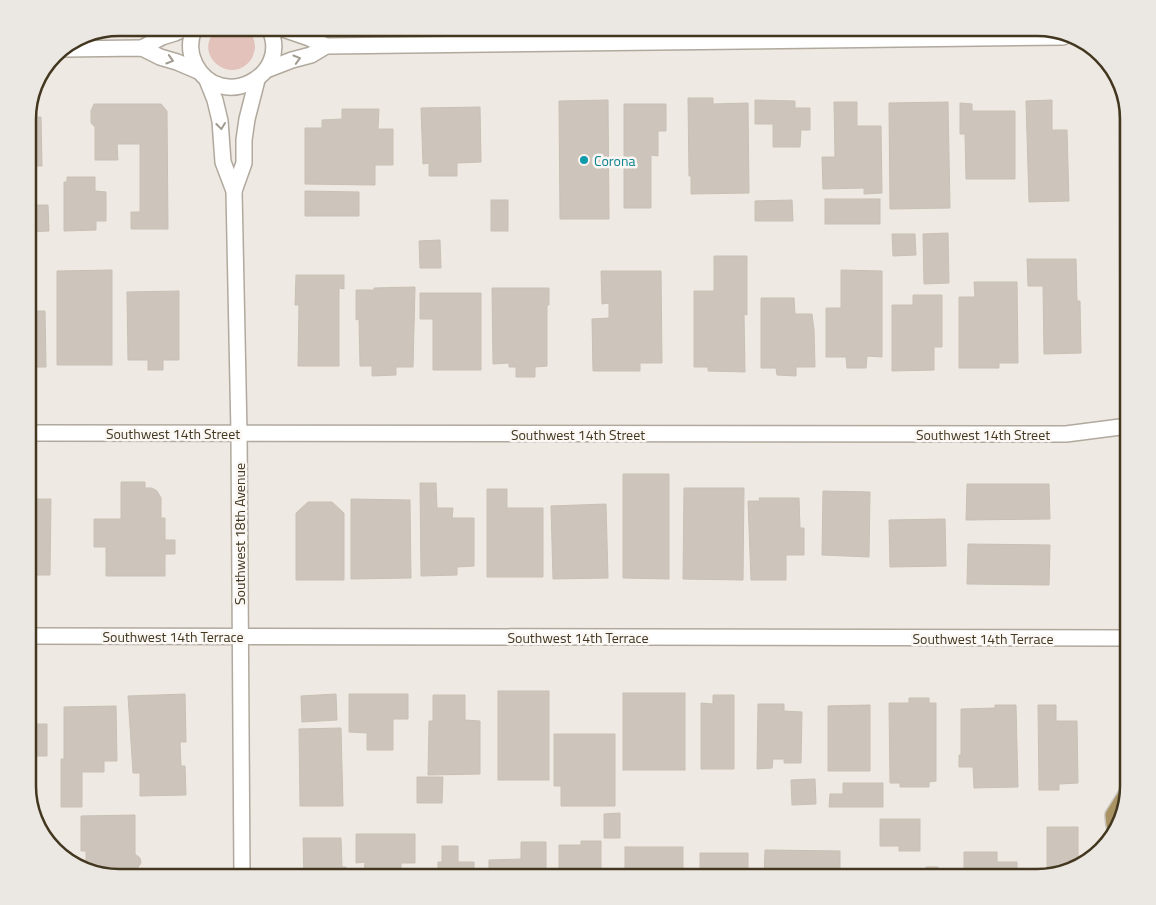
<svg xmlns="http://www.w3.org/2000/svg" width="1156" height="905" font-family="'Titillium Web',sans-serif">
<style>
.green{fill:#e2c2ba}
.building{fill:#cdc5bb;stroke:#c9c0b5}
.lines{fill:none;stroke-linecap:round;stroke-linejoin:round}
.minor-casing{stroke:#b1a99d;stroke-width:18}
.major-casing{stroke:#cac7c1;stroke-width:18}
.minor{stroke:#fff;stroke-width:15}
.major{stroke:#a99362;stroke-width:15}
.oneway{stroke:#a19b90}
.culture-dot{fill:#0f9aa8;stroke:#faf7f4;stroke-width:2}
.labels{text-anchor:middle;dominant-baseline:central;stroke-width:5;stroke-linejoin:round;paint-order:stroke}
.culture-label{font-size:14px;fill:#0d838f;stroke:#faf7f4;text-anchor:start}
.street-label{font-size:14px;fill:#433720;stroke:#faf7f4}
.rim{fill:none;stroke:#433720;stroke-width:2.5}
</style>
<rect width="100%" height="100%" fill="#efe9e3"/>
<path class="green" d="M 218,28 L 245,28 C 252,33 255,39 255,48 C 254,53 253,58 249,62 C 229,85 190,53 218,28 Z"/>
<g class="building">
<path d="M 688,98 L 713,98 L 713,104 L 748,103 L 749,193 L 691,194 L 691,176 L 689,176 Z"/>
<path d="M 608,100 L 609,219 L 560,219 L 559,101 Z"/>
<path d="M 755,100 L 795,101 L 795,108 L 810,108 L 810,130 L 801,130 L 800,147 L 773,147 L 773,124 L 755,124 Z"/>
<path d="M 1052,100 L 1052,130 L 1067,130 L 1069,201 L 1029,202 L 1026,101 Z"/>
<path d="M 834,102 L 857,102 L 857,126 L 881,126 L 882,193 L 864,194 L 864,188 L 823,189 L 822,157 L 835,157 Z"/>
<path d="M 948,102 L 950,208 L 890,209 L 889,103 Z"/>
<path d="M 960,103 L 972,104 L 972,111 L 1015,111 L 1015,179 L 966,179 L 965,134 L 960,134 Z"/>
<path d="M 94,104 L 161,104 L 167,111 L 168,229 L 131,229 L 131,212 L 140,212 L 140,144 L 117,144 L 118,160 L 95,160 L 95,127 L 91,123 L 91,111 Z"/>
<path d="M 624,104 L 666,104 L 666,131 L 658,131 L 658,156 L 651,155 L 651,208 L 624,208 Z"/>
<path d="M 480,107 L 481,162 L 457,163 L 457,176 L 429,176 L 429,163 L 423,164 L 421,108 Z"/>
<path d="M 342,109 L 379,109 L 378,129 L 393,129 L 393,165 L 375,165 L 375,185 L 305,184 L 305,128 L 322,128 L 322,120 L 342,119 Z"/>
<path d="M 28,117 L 41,117 L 42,166 L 28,166 Z"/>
<path d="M 67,177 L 95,177 L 95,191 L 106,192 L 106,221 L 96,221 L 96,230 L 64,231 L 64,182 L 67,182 Z"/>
<path d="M 305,191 L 359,192 L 359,216 L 305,216 Z"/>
<rect x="825" y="199" width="55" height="25"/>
<rect x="491" y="200" width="17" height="31"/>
<path d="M 792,200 L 793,221 L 755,221 L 755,201 Z"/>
<path d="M 28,205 L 48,205 L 49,231 L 28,232 Z"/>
<path d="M 948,233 L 949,283 L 924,284 L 923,234 Z"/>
<path d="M 892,234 L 915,234 L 916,255 L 893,256 Z"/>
<path d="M 440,240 L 441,268 L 420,268 L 419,241 Z"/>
<path d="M 714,256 L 747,256 L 747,315 L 744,314 L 745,372 L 708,371 L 708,367 L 694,367 L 694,291 L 714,291 Z"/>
<path d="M 1027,259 L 1076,259 L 1077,301 L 1080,301 L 1081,353 L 1044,354 L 1043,286 L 1028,286 Z"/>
<path d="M 112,270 L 112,365 L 57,365 L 57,271 Z"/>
<path d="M 841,270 L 882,271 L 882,357 L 867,356 L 866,368 L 847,368 L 846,357 L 826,357 L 826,308 L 841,308 Z"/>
<path d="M 601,271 L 661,271 L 662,363 L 640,363 L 640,371 L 593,371 L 592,319 L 609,318 L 609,303 L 602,304 Z"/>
<path d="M 296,275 L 344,275 L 344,289 L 339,288 L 339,366 L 298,366 L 299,305 L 295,305 Z"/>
<path d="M 974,282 L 1017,282 L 1018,363 L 999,363 L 999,368 L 959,368 L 959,297 L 975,297 Z"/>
<path d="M 415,287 L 413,367 L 396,367 L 396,375 L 372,376 L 372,366 L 360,366 L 359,319 L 356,320 L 356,290 L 374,290 L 374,288 Z"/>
<path d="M 492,288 L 549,288 L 549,305 L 547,305 L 547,366 L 535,367 L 535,377 L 516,377 L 516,367 L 509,367 L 509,363 L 493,364 Z"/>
<path d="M 179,291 L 179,360 L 163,360 L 163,370 L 148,370 L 148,360 L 128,360 L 127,292 Z"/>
<path d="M 420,293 L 481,293 L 481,370 L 433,370 L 433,319 L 420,319 Z"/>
<path d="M 913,295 L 942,295 L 942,347 L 934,347 L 934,370 L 892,371 L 892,305 L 913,305 Z"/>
<path d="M 761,298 L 794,298 L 795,314 L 812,314 L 814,330 L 815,367 L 796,367 L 796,376 L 777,375 L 776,368 L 761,368 Z"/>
<path d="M 28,311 L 45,311 L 46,367 L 28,367 Z"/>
<path d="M 623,474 L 669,474 L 669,579 L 623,578 Z"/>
<path d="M 121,482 L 145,482 L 145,488 L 152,488 L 157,491 L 161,498 L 161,518 L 165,518 L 165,540 L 175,540 L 175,554 L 165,554 L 165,576 L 106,576 L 106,547 L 94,547 L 94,519 L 121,519 Z"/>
<path d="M 420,483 L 436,483 L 437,508 L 453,508 L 452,518 L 474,518 L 474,566 L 457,567 L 457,575 L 421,576 Z"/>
<path d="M 967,484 L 1049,484 L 1050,519 L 966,520 Z"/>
<path d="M 684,488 L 744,488 L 743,580 L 683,579 Z"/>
<path d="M 487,489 L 507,489 L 507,508 L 543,508 L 543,577 L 487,577 Z"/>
<path d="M 823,491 L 870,492 L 869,557 L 822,555 Z"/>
<path d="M 759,498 L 799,498 L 800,528 L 804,528 L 804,555 L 786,555 L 786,580 L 751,580 L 748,501 L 760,501 Z"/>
<path d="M 28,499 L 51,499 L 50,575 L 28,575 Z"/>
<path d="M 351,499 L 410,500 L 411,578 L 351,579 Z"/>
<path d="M 308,502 L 332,502 L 344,513 L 344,580 L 296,580 L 296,513 Z"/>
<path d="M 606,504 L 608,578 L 553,579 L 551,506 Z"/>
<path d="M 945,519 L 946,566 L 890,567 L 889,520 Z"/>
<path d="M 968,544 L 1050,545 L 1049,585 L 967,584 Z"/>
<rect x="498" y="691" width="51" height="89"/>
<rect x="623" y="693" width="62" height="77"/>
<path d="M 185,694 L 186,742 L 180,742 L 181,766 L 185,766 L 186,795 L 140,796 L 140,773 L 133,773 L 128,696 Z"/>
<path d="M 336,694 L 337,720 L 302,722 L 301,696 Z"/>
<path d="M 349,694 L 408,694 L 408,719 L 393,719 L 393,750 L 367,750 L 367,733 L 349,732 Z"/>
<path d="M 433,695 L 465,695 L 465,720 L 480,721 L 480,774 L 428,775 L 429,721 L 433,721 Z"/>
<path d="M 713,695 L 734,695 L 734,769 L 701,769 L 701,703 L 713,704 Z"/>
<path d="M 909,698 L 929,698 L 929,703 L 936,703 L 936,781 L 929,782 L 929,787 L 900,787 L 900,783 L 890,783 L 889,703 L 909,703 Z"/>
<path d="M 758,704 L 784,704 L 784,711 L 802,712 L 801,763 L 784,763 L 784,759 L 773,759 L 772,768 L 757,769 Z"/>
<path d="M 870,705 L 870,771 L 828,771 L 828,706 Z"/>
<path d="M 995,705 L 1016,705 L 1018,787 L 974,788 L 973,767 L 959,767 L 959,755 L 961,755 L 961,709 L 995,708 Z"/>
<path d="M 1038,705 L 1056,705 L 1056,721 L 1077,721 L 1078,783 L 1059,784 L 1059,790 L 1039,790 Z"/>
<path d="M 116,706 L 117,761 L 104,761 L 104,772 L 82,772 L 82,807 L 61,807 L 61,759 L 64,759 L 64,707 Z"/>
<path d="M 28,710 L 31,710 L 31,724 L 47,724 L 47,756 L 28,756 Z"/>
<path d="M 341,728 L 343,806 L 300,806 L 299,729 Z"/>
<path d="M 554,734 L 615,734 L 615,806 L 561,806 L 561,786 L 554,786 Z"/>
<path d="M 417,777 L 443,777 L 442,803 L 417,803 Z"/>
<path d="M 815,779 L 816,804 L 792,805 L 791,780 Z"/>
<path d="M 843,783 L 883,783 L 883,807 L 829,807 L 830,794 L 843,794 Z"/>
<path d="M 620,813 L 620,838 L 604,838 L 604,814 Z"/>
<path d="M 135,815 L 135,854 L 140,858 L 141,863 L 136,870 L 136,877 L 119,877 L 86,865 L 86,851 L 81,851 L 81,816 Z"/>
<path d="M 880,819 L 920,819 L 920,851 L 899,851 L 899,846 L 880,846 Z"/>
<path d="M 1047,827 L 1078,827 L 1078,867 L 1077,868 L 1047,875 Z"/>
<path d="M 356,834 L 415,834 L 415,863 L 401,863 L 401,873 L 411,873 L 411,877 L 364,877 L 365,862 L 356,863 Z"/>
<path d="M 303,838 L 341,838 L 342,867 L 346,867 L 346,877 L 304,877 Z"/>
<path d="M 581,841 L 601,841 L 601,877 L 559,877 L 559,845 L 581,845 Z"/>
<path d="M 521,842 L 546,842 L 546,877 L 489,877 L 489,860 L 521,859 Z"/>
<path d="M 442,846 L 458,846 L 458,862 L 474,862 L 474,877 L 438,877 L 438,862 L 442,862 Z"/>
<rect x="625" y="847" width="58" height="30"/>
<path d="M 765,850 L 840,851 L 840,877 L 764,877 Z"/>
<path d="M 964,852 L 997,852 L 997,862 L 1017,862 L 1017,877 L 964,877 Z"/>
<path d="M 700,853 L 748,853 L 748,877 L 693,877 L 700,877 Z"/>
<path d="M 926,867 L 938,867 L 938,875 L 944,875 L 944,877 L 879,877 L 879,872 L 926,872 Z"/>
</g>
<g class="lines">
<defs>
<g id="minor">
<path d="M 195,28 C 189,40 189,52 195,64 C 220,113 293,76 269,28"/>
<path d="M 280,28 L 309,38 L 326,46 L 1063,37"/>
<path d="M 142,48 L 162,37 L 175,33 L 186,28"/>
<path d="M 63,49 L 142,48 L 160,57 L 177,62 L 198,71"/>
<path d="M 266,70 L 292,60 L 311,55 L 326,46"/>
<path d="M 207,80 L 215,100 L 220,121 L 223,162 L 234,191 L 239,433 L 242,877"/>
<path d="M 234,191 L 244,163 L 244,140 L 247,119 L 257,80"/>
<path d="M 28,433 L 1066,434 L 1128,426"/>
<path d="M 28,636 L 1128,638"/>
</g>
<g id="major">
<path d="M 1127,111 L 1128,298"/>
<path d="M 1114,825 L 1113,815 L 1125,796"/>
</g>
</defs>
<use href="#minor" class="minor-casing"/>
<use href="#major" class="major-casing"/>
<use href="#minor" class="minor"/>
<use href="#major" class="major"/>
</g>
<defs><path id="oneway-chevron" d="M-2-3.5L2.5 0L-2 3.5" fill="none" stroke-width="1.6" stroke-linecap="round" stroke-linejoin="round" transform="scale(1.25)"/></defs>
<g class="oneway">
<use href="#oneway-chevron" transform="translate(297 59) rotate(-16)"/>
<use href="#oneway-chevron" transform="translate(170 60) rotate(17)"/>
<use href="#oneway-chevron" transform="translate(221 126) rotate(83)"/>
</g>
<circle class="culture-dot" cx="584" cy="160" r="5"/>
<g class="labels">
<g class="culture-label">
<text x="594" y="160">Corona</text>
</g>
<g class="street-label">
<text x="173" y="433">Southwest 14th Street</text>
<text x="578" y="434">Southwest 14th Street</text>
<text x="983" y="434">Southwest 14th Street</text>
<text transform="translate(239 534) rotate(-90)">Southwest 18th Avenue</text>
<text x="173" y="636">Southwest 14th Terrace</text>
<text x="578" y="637">Southwest 14th Terrace</text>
<text x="983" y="638">Southwest 14th Terrace</text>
</g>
</g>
<path d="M0 0H1156V905H0ZM119 36H1037A83 83 0 0 1 1120 119V786A83 83 0 0 1 1037 869H119A83 83 0 0 1 36 786V119A83 83 0 0 1 119 36Z" fill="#ebe8e3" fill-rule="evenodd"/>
<path class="rim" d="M119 36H1037A83 83 0 0 1 1120 119V786A83 83 0 0 1 1037 869H119A83 83 0 0 1 36 786V119A83 83 0 0 1 119 36Z"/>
</svg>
